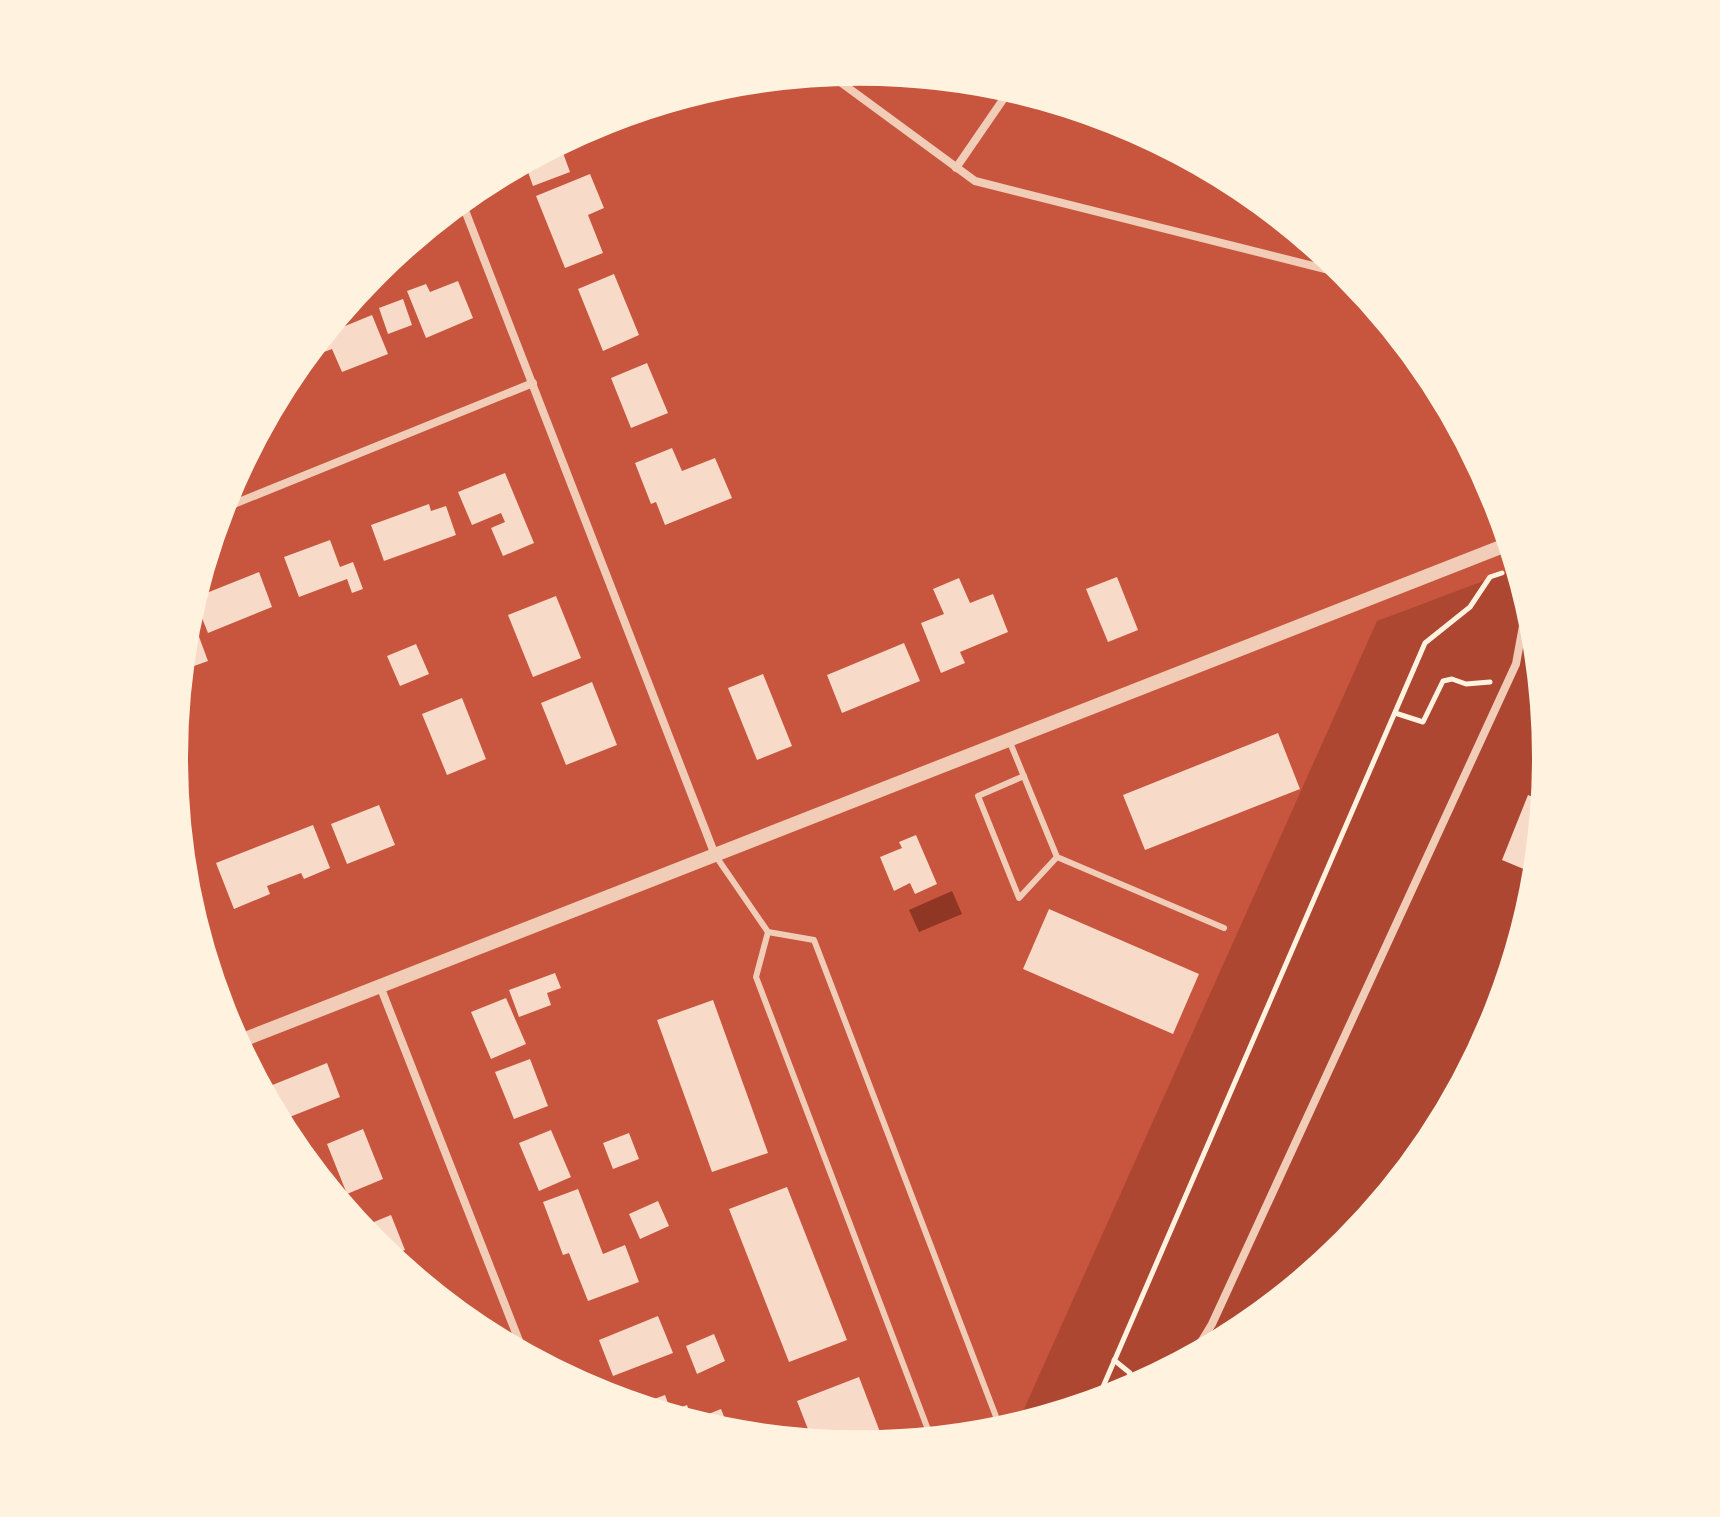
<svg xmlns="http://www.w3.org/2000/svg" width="1720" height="1517" font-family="'Libre Baskerville',serif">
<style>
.green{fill:#ae4732}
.water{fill:#8f3625}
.building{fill:#f7dbc8}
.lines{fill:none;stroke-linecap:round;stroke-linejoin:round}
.path{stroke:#fff3e0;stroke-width:5}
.service{stroke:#f1ccb7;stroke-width:6}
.minor{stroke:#f1ccb7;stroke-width:8}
.tertiary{stroke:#f1ccb7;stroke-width:14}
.rim{fill:none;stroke:#fff3e0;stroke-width:4}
</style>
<rect width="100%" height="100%" fill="#c8553d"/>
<path class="green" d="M 1518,568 L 1535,625 L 1548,759 L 1535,893 L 1496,1022 L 1432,1141 L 1347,1246 L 1242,1331 L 1123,1395 L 1016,1427 L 1377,621 Z"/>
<path class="water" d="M 952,891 L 962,914 L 919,932 L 909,910 Z"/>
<g class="building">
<path d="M 559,142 L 570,172 L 533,186 L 524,161 Z"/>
<path d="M 590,174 L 604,208 L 588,215 L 603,253 L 565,268 L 536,196 Z"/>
<path d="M 614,274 L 639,335 L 603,351 L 578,289 Z"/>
<path d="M 458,281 L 473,318 L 426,338 L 407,291 L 426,284 L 430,292 Z"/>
<path d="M 403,299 L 412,325 L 388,334 L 379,308 Z"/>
<path d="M 372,315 L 388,354 L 342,372 L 332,349 L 305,359 L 304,356 L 326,329 L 328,333 Z"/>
<path d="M 647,363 L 668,413 L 631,428 L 611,378 Z"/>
<path d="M 288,375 L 295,391 L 275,399 L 288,376 Z"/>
<path d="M 672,448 L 682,471 L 715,458 L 732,498 L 665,525 L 656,502 L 651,504 L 635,463 Z"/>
<path d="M 505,473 L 534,543 L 503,556 L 491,528 L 505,522 L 501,513 L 472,525 L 458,492 Z"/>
<path d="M 429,504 L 431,511 L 446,506 L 456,535 L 384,561 L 371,525 Z"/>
<path d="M 330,540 L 340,567 L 353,562 L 363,589 L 352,593 L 347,579 L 299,597 L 284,557 Z"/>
<path d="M 259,572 L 272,607 L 208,633 L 194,598 Z"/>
<path d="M 1117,577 L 1138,630 L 1108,642 L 1086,589 Z"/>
<path d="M 959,578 L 970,603 L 993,594 L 1008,632 L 960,652 L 965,663 L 941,673 L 921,623 L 944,614 L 933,589 Z"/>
<path d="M 556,596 L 581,658 L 533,677 L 508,615 Z"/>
<path d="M 198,634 L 208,661 L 180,671 L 183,639 Z"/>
<path d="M 904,643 L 920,681 L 842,713 L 827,675 Z"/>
<path d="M 416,644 L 429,674 L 400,686 L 387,656 Z"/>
<path d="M 763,674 L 792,746 L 757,760 L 728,688 Z"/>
<path d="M 592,682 L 617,745 L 566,765 L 541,703 Z"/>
<path d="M 462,698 L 486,759 L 447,775 L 422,714 Z"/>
<path d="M 1278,733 L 1300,789 L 1145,850 L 1123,795 Z"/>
<path d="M 1528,795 L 1544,802 L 1541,833 L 1526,870 L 1502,860 Z"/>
<path d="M 379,805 L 395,845 L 347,864 L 331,824 Z"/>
<path d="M 313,825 L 330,868 L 304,879 L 301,873 L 267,886 L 270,894 L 234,909 L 216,863 Z"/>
<path d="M 916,835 L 937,884 L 915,894 L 910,883 L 894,891 L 880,857 L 902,848 L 899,842 Z"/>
<path d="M 1049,909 L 1199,974 L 1173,1034 L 1023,969 Z"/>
<path d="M 555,973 L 561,988 L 547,993 L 551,1005 L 519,1017 L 509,990 Z"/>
<path d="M 506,998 L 526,1044 L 491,1059 L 471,1012 Z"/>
<path d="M 713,1000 L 768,1153 L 712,1172 L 657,1020 Z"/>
<path d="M 530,1059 L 548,1106 L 514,1119 L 495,1072 Z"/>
<path d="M 327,1063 L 340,1097 L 277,1122 L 260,1090 Z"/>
<path d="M 363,1129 L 383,1179 L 347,1194 L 327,1144 Z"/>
<path d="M 551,1130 L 571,1177 L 539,1191 L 519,1143 Z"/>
<path d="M 629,1133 L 639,1159 L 613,1169 L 603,1143 Z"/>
<path d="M 787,1187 L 847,1340 L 789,1362 L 729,1209 Z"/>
<path d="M 578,1189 L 603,1254 L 625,1245 L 639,1282 L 588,1301 L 569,1253 L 563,1255 L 543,1202 Z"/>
<path d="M 658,1201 L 669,1226 L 640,1239 L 629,1214 Z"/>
<path d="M 391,1215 L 405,1250 L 387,1257 L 359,1228 Z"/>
<path d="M 658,1316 L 673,1353 L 613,1376 L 599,1340 Z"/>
<path d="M 714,1334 L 725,1361 L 697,1374 L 686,1346 Z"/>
<path d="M 859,1377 L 885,1445 L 860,1447 L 813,1442 L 797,1401 Z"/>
<path d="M 665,1395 L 671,1411 L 687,1405 L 694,1424 L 635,1406 Z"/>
<path d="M 721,1409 L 731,1434 L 698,1426 L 696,1419 Z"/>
</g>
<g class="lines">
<g class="path">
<path d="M 1395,713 L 1423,722 L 1443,681 L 1452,679 L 1466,684 L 1490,682"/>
<path d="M 1114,1360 L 1130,1373 L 1125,1394"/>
<path d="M 1096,1403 L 1425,643 L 1470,607 L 1490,577 L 1502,573"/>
</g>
<g class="service">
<path d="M 1009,740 L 1057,857 L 1224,928"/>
<path d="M 1024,776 L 978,796 L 1019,898 L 1057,857"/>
<path d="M 715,855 L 768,932 L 814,940 L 1000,1427 L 978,1435"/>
<path d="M 768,932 L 756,977 L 932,1440"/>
</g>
<g class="minor">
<path d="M 828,73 L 975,181 L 1349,275"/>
<path d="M 956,168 L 1011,88"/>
<path d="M 461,200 L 715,855"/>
<path d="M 219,510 L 533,383"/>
<path d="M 380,986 L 525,1356"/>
<path d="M 1184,1362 L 1195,1352 L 1212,1324 L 1516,664 L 1525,615 L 1515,568 L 1490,505 L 1483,471"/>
</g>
<path class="tertiary" d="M 235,1043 L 1511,543"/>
</g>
<path d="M0 0H1720V1517H0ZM186 758a674 674 0 1 1 1348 0a674 674 0 1 1-1348 0Z" fill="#fff3e0" fill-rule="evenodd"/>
<path class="rim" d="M186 758a674 674 0 1 1 1348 0a674 674 0 1 1-1348 0Z"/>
</svg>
